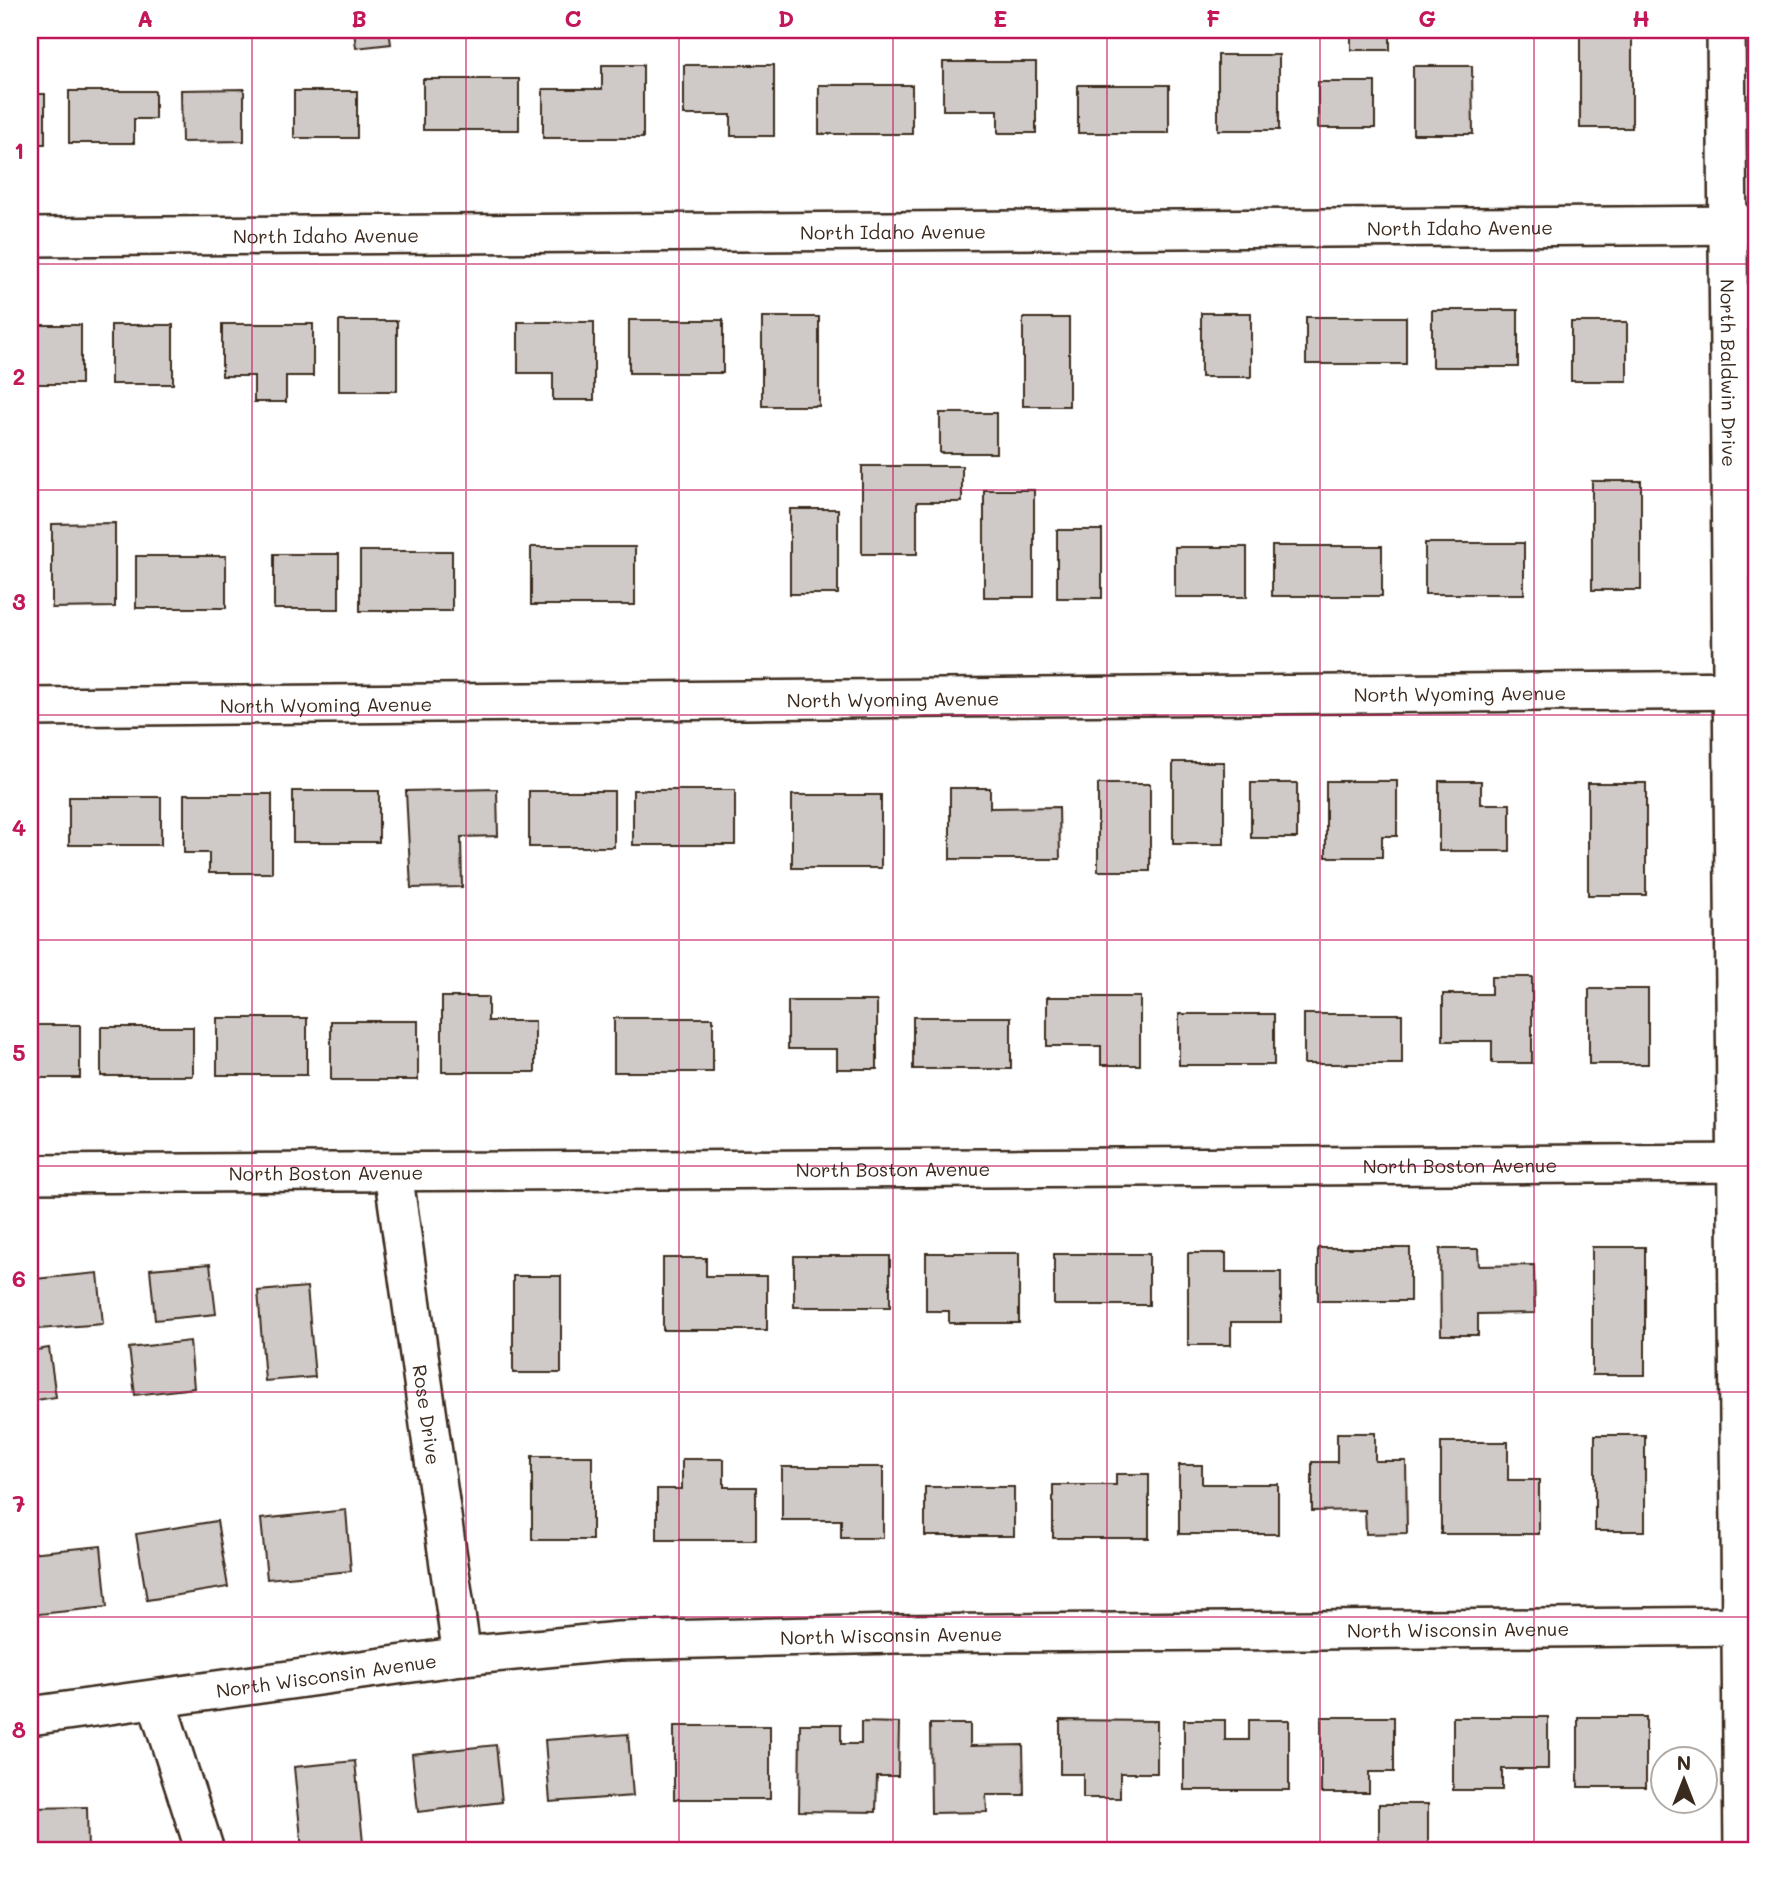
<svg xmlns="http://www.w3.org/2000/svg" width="1786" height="1881" font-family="Mali,sans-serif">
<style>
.building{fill:#cfcac7;stroke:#3b2a1e;stroke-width:2}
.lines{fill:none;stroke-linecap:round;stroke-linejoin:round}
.minor-casing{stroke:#3b2a1e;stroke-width:42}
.minor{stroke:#fff;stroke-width:37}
.grid{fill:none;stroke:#c2185b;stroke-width:2;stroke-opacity:0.55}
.labels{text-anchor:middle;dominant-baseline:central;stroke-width:5;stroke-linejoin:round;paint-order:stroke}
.street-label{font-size:19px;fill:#3b2a1e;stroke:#fff}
.neatline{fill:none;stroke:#c2185b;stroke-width:2.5}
.grid-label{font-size:23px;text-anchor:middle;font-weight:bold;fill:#c2185b}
</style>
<rect width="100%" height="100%" fill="#fff"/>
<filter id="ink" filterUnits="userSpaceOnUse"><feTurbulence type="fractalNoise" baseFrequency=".0143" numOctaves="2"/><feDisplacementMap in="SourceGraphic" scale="14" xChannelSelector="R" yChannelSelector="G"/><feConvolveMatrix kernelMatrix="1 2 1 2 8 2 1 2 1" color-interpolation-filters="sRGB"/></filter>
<g filter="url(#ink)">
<g class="building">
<path d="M 354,30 L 389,30 L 391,44 L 356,48 Z"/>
<rect x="1351" y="30" width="39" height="20"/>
<rect x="1580" y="30" width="52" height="98"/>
<rect x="1218" y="55" width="61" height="75"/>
<path d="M 943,62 L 1036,62 L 1036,133 L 998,133 L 998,110 L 943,110 Z"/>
<path d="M 602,65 L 643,65 L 643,138 L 543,138 L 543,89 L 602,89 Z"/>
<path d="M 684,65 L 774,65 L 774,136 L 731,136 L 731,115 L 684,115 Z"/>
<path d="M 1413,66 L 1472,66 L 1473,134 L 1413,134 Z"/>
<rect x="423" y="79" width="96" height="51"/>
<rect x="1318" y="82" width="57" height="46"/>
<rect x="819" y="85" width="93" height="49"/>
<rect x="1078" y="85" width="91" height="48"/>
<path d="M 244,89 L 244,141 L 182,142 L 181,90 Z"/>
<path d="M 69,91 L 155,91 L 155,119 L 134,119 L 134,143 L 69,143 Z"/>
<rect x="294" y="91" width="63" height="47"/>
<rect x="30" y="94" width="15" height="50"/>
<rect x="1432" y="310" width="86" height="57"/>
<rect x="1201" y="313" width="50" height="64"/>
<rect x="762" y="317" width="57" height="89"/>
<rect x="1306" y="317" width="100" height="47"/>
<rect x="1023" y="318" width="46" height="88"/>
<rect x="629" y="320" width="94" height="53"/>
<rect x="339" y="321" width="58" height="70"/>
<path d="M 518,322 L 594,322 L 594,400 L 553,400 L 553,373 L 518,373 Z"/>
<rect x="1571" y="322" width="56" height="59"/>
<path d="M 222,324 L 313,324 L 313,376 L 286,376 L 286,402 L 254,402 L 254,376 L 222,376 Z"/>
<rect x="30" y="325" width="51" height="59"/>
<rect x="111" y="325" width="62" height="59"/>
<rect x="940" y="413" width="56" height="40"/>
<path d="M 862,466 L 962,466 L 962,502 L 917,502 L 917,554 L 862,554 Z"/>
<rect x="1592" y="481" width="49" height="109"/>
<rect x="984" y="490" width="50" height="107"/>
<rect x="790" y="509" width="48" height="85"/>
<path d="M 115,523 L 115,607 L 52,608 L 52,524 Z"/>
<rect x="1057" y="530" width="45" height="68"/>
<rect x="1425" y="543" width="99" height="51"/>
<rect x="1272" y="546" width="110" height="50"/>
<rect x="531" y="547" width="104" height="58"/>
<rect x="1175" y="547" width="72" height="50"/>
<rect x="360" y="551" width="92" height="60"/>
<rect x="274" y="554" width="65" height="55"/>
<rect x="136" y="556" width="90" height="52"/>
<rect x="1173" y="762" width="51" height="82"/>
<path d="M 1326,781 L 1397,781 L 1397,836 L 1382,836 L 1382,857 L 1326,857 Z"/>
<path d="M 1439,781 L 1481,781 L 1481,804 L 1510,804 L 1510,851 L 1439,851 Z"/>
<rect x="1251" y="783" width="46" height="55"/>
<rect x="1588" y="783" width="58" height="112"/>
<rect x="1098" y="784" width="52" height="87"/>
<path d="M 950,788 L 990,788 L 990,808 L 1059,807 L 1060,859 L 950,859 Z"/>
<path d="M 497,789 L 498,836 L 461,837 L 462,887 L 411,888 L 406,791 Z"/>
<rect x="633" y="790" width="102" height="55"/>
<rect x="293" y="791" width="86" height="51"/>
<rect x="529" y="791" width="85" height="56"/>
<path d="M 184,794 L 272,794 L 272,873 L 209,873 L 209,853 L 184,853 Z"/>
<rect x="792" y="795" width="89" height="73"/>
<rect x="69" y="797" width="92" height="48"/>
<path d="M 1491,977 L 1532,977 L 1532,1063 L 1492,1063 L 1492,1041 L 1443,1041 L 1443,994 L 1491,994 Z"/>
<rect x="1589" y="989" width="59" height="75"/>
<path d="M 442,997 L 488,997 L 488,1021 L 535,1021 L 535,1072 L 442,1072 Z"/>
<path d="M 1047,997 L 1140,997 L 1140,1065 L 1101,1065 L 1101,1046 L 1047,1046 Z"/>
<path d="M 788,1001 L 877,1001 L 877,1069 L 837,1069 L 837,1049 L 788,1049 Z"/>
<rect x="1179" y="1014" width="95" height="51"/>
<rect x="1304" y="1014" width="98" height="50"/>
<rect x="913" y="1017" width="98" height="52"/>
<rect x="217" y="1018" width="90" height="57"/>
<rect x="614" y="1018" width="99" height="54"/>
<rect x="331" y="1021" width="87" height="59"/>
<rect x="30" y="1025" width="50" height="53"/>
<rect x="101" y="1027" width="92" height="49"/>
<rect x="1592" y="1247" width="53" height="128"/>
<rect x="1318" y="1248" width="92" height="53"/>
<path d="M 1440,1249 L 1478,1249 L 1479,1266 L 1534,1265 L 1535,1313 L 1478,1314 L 1478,1335 L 1441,1335 Z"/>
<path d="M 926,1253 L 1019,1253 L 1019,1323 L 949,1323 L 949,1311 L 926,1311 Z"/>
<path d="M 1188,1253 L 1226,1253 L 1226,1272 L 1281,1272 L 1281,1322 L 1231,1322 L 1231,1345 L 1188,1345 Z"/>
<rect x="1054" y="1254" width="95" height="51"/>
<rect x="794" y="1256" width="96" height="51"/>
<path d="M 663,1258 L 706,1258 L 706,1276 L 767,1276 L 767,1330 L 663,1330 Z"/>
<path d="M 210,1264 L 216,1314 L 155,1320 L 150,1269 Z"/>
<path d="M 98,1273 L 103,1324 L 39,1329 L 35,1279 Z"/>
<rect x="513" y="1276" width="48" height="97"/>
<path d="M 307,1287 L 315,1377 L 265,1381 L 258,1291 Z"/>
<path d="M 190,1341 L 194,1388 L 135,1395 L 129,1348 Z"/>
<path d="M 49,1348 L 56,1397 L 30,1401 L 30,1351 Z"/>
<path d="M 1337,1433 L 1375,1433 L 1375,1461 L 1406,1461 L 1407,1533 L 1366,1534 L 1365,1510 L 1312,1511 L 1312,1462 L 1337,1462 Z"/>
<rect x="1595" y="1435" width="50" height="96"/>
<path d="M 1441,1442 L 1508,1442 L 1508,1480 L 1539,1480 L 1539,1534 L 1441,1534 Z"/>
<rect x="532" y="1456" width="60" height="84"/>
<path d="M 682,1459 L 724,1459 L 724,1487 L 756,1487 L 756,1540 L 657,1540 L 657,1489 L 682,1489 Z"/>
<path d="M 1179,1465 L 1202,1465 L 1202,1484 L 1278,1484 L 1278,1534 L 1179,1534 Z"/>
<path d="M 782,1467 L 883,1467 L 883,1538 L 841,1538 L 841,1520 L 782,1520 Z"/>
<path d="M 1116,1474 L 1149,1474 L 1149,1538 L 1053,1538 L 1053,1485 L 1116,1485 Z"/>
<rect x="925" y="1487" width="89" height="49"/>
<path d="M 346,1510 L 351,1571 L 267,1579 L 261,1519 Z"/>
<path d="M 217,1521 L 228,1587 L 147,1600 L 136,1534 Z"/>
<path d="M 101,1546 L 107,1607 L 30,1615 L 30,1553 Z"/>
<path d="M 1321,1717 L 1394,1717 L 1394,1772 L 1369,1772 L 1369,1793 L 1321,1793 Z"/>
<path d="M 1453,1717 L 1548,1717 L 1548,1769 L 1502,1769 L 1502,1790 L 1453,1790 Z"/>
<rect x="1578" y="1717" width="68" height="70"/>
<path d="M 1060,1720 L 1157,1721 L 1157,1773 L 1120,1773 L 1120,1798 L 1083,1798 L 1083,1774 L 1060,1774 Z"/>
<path d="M 1184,1720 L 1225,1720 L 1225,1740 L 1249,1740 L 1249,1720 L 1289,1720 L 1289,1790 L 1184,1790 Z"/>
<path d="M 861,1722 L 899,1723 L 898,1776 L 877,1776 L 876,1812 L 799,1811 L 800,1724 L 841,1724 L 841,1744 L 861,1744 Z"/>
<path d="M 930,1724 L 970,1724 L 970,1746 L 1023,1745 L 1024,1795 L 986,1795 L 987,1812 L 931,1813 Z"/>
<rect x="674" y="1726" width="96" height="73"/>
<path d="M 628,1734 L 633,1796 L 550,1802 L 545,1740 Z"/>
<path d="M 496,1745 L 502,1802 L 418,1812 L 412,1754 Z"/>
<path d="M 355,1761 L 363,1843 L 302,1849 L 294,1767 Z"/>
<rect x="1379" y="1804" width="49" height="47"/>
<path d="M 87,1807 L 88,1851 L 30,1851 L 30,1808 Z"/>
</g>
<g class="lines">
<defs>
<g id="minor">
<path id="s1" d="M 1726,30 L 1743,1851"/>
<path id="s2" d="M 30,237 L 1756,225"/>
<path id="s3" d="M 30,707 L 1755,690"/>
<path id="s4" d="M 393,1172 L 462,1656"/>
<path id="s5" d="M 30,1174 L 1756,1163"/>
<path d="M 156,1699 L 205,1851"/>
<path id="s6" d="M 30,1716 L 462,1656 L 619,1641 L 896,1634 L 1756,1626"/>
</g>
</defs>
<use href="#minor" class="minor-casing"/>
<use href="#minor" class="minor"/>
</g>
</g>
<path class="grid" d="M 252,30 L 252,1851M 466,30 L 466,1851M 679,30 L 679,1851M 893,30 L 893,1851M 1107,30 L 1107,1851M 1320,30 L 1320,1851M 1534,30 L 1534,1851M 30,264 L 1756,264M 30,490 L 1756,490M 30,715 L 1756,715M 30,940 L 1756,940M 30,1166 L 1756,1166M 30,1392 L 1756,1392M 30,1617 L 1756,1617"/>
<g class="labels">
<g class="street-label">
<text stroke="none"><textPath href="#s2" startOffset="1430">North Idaho Avenue</textPath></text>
<text stroke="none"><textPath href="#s2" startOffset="863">North Idaho Avenue</textPath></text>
<text stroke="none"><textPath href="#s2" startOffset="296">North Idaho Avenue</textPath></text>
<text stroke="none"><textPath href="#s1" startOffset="343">North Baldwin Drive</textPath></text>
<text stroke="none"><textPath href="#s3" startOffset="1430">North Wyoming Avenue</textPath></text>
<text stroke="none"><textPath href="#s3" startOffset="863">North Wyoming Avenue</textPath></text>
<text stroke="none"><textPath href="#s3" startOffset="296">North Wyoming Avenue</textPath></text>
<text stroke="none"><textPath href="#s5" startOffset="1430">North Boston Avenue</textPath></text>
<text stroke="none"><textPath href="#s5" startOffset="863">North Boston Avenue</textPath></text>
<text stroke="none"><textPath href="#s5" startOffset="296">North Boston Avenue</textPath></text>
<text stroke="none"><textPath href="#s4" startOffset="245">Rose Drive</textPath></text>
<text stroke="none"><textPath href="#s6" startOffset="1433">North Wisconsin Avenue</textPath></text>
<text stroke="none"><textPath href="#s6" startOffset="866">North Wisconsin Avenue</textPath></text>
<text stroke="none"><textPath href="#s6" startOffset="299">North Wisconsin Avenue</textPath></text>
</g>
</g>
<rect width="1786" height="1881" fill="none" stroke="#fff" stroke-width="77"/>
<g transform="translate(1684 1780)"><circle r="33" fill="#ffffff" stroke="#b1aaa5" stroke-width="2"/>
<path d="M0-5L12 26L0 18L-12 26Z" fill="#3b2a1e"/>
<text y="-10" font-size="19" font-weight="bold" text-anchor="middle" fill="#3b2a1e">N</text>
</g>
<rect x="38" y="38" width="1710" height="1804" class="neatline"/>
<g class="grid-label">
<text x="145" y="27">A</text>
<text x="359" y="27">B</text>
<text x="573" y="27">C</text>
<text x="786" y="27">D</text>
<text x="1000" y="27">E</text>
<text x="1213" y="27">F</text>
<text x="1427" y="27">G</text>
<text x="1641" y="27">H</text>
<text x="19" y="159">1</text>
<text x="19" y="385">2</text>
<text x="19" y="610">3</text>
<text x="19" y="836">4</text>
<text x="19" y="1061">5</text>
<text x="19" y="1287">6</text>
<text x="19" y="1512">7</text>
<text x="19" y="1738">8</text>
</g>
</svg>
